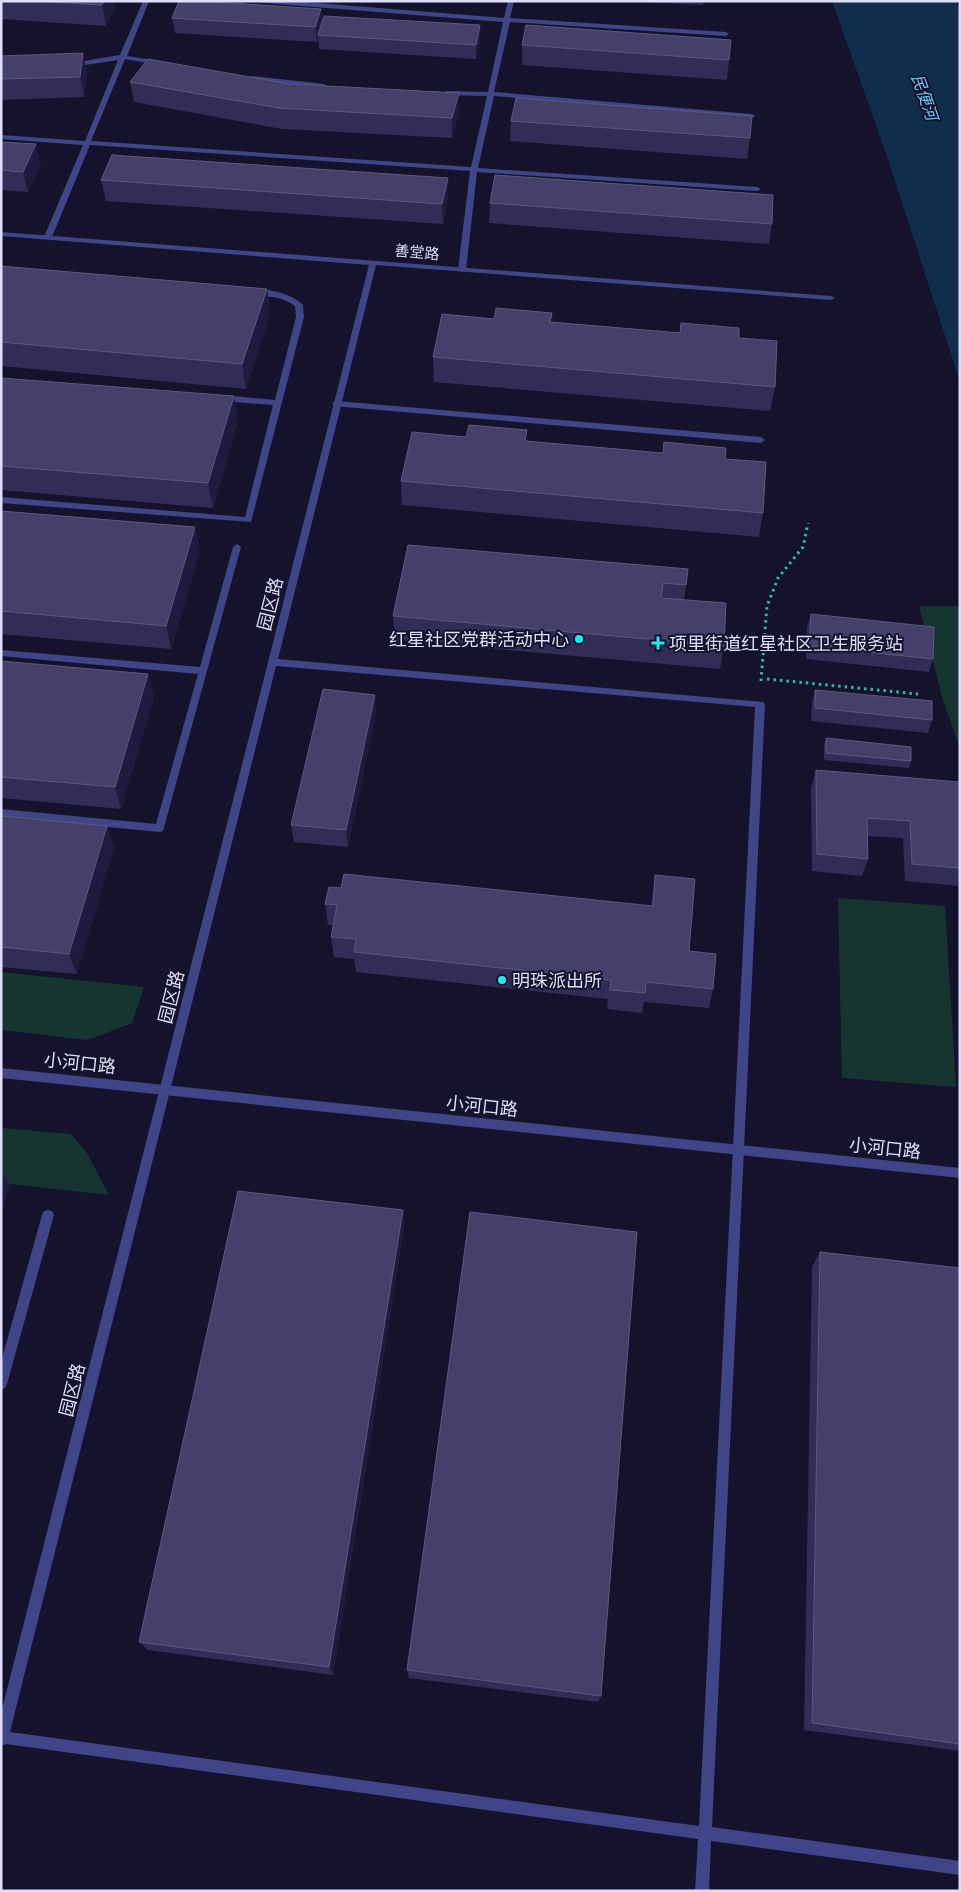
<svg xmlns="http://www.w3.org/2000/svg" width="961" height="1892" font-family="'PT Sans','Noto Sans SC',sans-serif">
<style>
.green{fill:#163530}
.water{fill:#102d4c}
.lines{fill:none;stroke-linecap:round;stroke-linejoin:round}
.path{stroke:#38b8a3;stroke-width:3;stroke-dasharray:2.5 4;stroke-linecap:butt}
.service{fill:#404588;fill-rule:evenodd}
.minor{fill:#404588;fill-rule:evenodd}
.tertiary{fill:#404588;fill-rule:evenodd}
.wall{fill:#312d57}
.shaded-wall{fill:#1e1b3e}
.building{fill:#444069;stroke:#5c5980}
.poi-dot{fill:#15f3f1;stroke:#14132b;stroke-width:2}
.labels{text-anchor:middle;dominant-baseline:central;stroke-width:4;stroke-linejoin:round;paint-order:stroke}
.far-street-label{font-size:15px;fill:#dfdffd;stroke:#14132b}
.far-water-label{font-size:16px;font-style:italic;fill:#72c9f8;stroke:#14132b}
.street-label{font-size:18px;fill:#dfdffd;stroke:#14132b}
.poi-label{font-size:18px;fill:#dfdffd;stroke:#14132b;text-anchor:start}
</style>
<rect width="100%" height="100%" fill="#14132b"/>
<g class="green">
<path d="M 919,606 L 960,606 L 960,748 L 942,697 Z"/>
<path d="M 838,898 L 945,906 L 956,1087 L 842,1078 Z"/>
<path d="M 1,972 L 144,987 L 132,1023 L 88,1040 L 1,1030 Z"/>
<path d="M 1,1128 L 71,1134 L 88,1155 L 109,1195 L 1,1183 Z"/>
</g>
<path class="water" d="M 832,1 L 956,1 L 960,11 L 960,382 L 887,156 Z"/>
<g class="lines">
<g class="path">
<path d="M 767,679 L 918,694"/>
<path d="M 761,681 L 767,606 L 778,578 L 803,547 L 808,523"/>
</g>
<g class="service">
<path d="M 143,1 L 149,1 L 127,56 L 159,61 L 162,63 L 159,65 L 125,59 L 91,141 L 471,167 L 487,96 L 446,95 L 443,93 L 446,91 L 488,92 L 503,22 L 264,3 L 261,1 L 292,1 L 504,18 L 508,1 L 514,1 L 510,18 L 726,32 L 729,34 L 726,36 L 510,22 L 494,92 L 752,114 L 755,116 L 752,118 L 494,96 L 478,168 L 757,187 L 761,189 L 757,191 L 477,172 L 466,270 L 462,272 L 458,270 L 470,171 L 90,145 L 52,237 L 48,239 L 45,239 L 44,237 L 83,145 L 1,139 L 1,135 L 85,141 L 118,60 L 72,67 L 69,65 L 72,63 L 120,55 Z"/>
<path d="M 252,76 L 324,84 L 327,86 L 324,88 L 250,79 L 250,77 Z"/>
<path d="M 251,290 C 267,288 291,293 303,305 L 304,317 L 251,522 L 1,503 L 1,497 L 245,517 L 273,405 L 222,401 L 218,398 L 222,395 L 275,400 L 296,317 L 295,306 C 282,296 267,297 251,294 Z"/>
<path d="M 336,401 L 761,437 L 765,440 L 761,443 L 333,406 L 333,402 Z"/>
<path d="M 237,544 L 241,547 L 163,831 L 160,832 L 1,817 L 1,809 L 156,824 L 198,674 L 1,656 L 1,650 L 200,667 L 233,547 Z"/>
<path d="M 48,1210 L 52,1211 L 54,1215 L 7,1384 L 5,1388 L 1,1390 L 1,1362 L 42,1215 L 44,1211 Z"/>
</g>
<path class="minor" d="M 1,232 L 831,296 L 835,298 L 831,300 L 376,265 L 278,659 L 763,702 L 765,704 L 712,1827 L 960,1861 L 960,1875 L 711,1841 L 709,1891 L 695,1891 L 698,1839 L 6,1744 L 1,1746 L 1,1713 L 369,265 L 1,236 ZM 276,666 L 755,707 L 699,1826 L 10,1732 Z"/>
<path class="tertiary" d="M 1,1068 L 960,1168 L 960,1178 L 1,1078 Z"/>
</g>
<g class="wall">
<path d="M 1,1 L 114,1 L 115,6 L 106,26 L 1,19 Z"/>
<path d="M 618,1 L 704,1 L 703,5 Z"/>
<path d="M 321,9 L 322,20 L 480,40 L 476,59 L 319,49 L 318,37 L 317,42 L 175,33 L 172,18 Z"/>
<path d="M 522,45 L 729,60 L 727,80 L 522,65 Z"/>
<path d="M 83,53 L 87,73 L 84,97 L 1,100 L 1,56 Z"/>
<path d="M 130,82 L 290,84 L 459,93 L 459,113 L 452,138 L 282,129 L 134,102 Z"/>
<path d="M 511,121 L 750,138 L 747,159 L 510,141 Z"/>
<path d="M 1,142 L 41,165 L 28,192 L 1,190 Z"/>
<path d="M 448,178 L 448,198 L 443,224 L 106,201 L 101,180 Z"/>
<path d="M 490,203 L 772,224 L 769,244 L 489,223 Z"/>
<path d="M 1,266 L 267,289 L 270,314 L 246,389 L 1,366 Z"/>
<path d="M 552,313 L 551,322 L 739,338 L 775,387 L 770,411 L 434,382 L 433,357 L 494,319 Z"/>
<path d="M 1,378 L 238,421 L 213,508 L 1,490 Z"/>
<path d="M 466,437 L 527,441 L 725,459 L 763,513 L 759,537 L 402,505 L 401,481 Z"/>
<path d="M 1,511 L 200,551 L 171,649 L 1,634 Z"/>
<path d="M 408,545 L 686,585 L 684,600 L 724,646 L 720,669 L 395,640 L 393,616 Z"/>
<path d="M 811,614 L 933,659 L 929,672 L 806,659 L 807,627 Z"/>
<path d="M 1,661 L 154,697 L 121,809 L 1,798 Z"/>
<path d="M 815,690 L 932,720 L 928,733 L 811,721 L 812,703 Z"/>
<path d="M 376,713 L 348,847 L 294,842 L 291,825 Z"/>
<path d="M 826,738 L 911,761 L 909,768 L 824,760 L 824,745 Z"/>
<path d="M 816,770 L 960,782 L 959,886 L 905,881 L 903,838 L 867,836 L 868,859 L 862,876 L 812,871 L 811,788 Z"/>
<path d="M 1,816 L 107,826 L 114,847 L 77,974 L 1,967 Z"/>
<path d="M 655,875 L 689,951 L 713,989 L 709,1008 L 644,1002 L 642,1013 L 607,1009 L 608,999 L 356,972 L 354,959 L 334,957 L 331,937 L 333,925 L 328,925 L 325,904 L 341,888 L 651,906 Z"/>
<path d="M 403,1210 L 404,1227 L 333,1675 L 148,1650 L 139,1642 Z"/>
<path d="M 820,1252 L 960,1268 L 960,1751 L 804,1730 L 812,1267 Z"/>
<path d="M 407,1670 L 601,1696 L 598,1702 L 409,1678 Z"/>
</g>
<g class="shaded-wall">
<path d="M 104,1 L 114,1 L 115,6 L 106,26 L 102,5 Z"/>
<path d="M 321,9 L 322,23 L 318,35 L 318,37 L 317,42 L 315,27 Z"/>
<path d="M 480,25 L 480,40 L 476,59 L 476,45 Z"/>
<path d="M 83,53 L 87,73 L 84,97 L 80,77 Z"/>
<path d="M 459,93 L 459,113 L 452,138 L 452,118 Z"/>
<path d="M 36,144 L 41,165 L 28,192 L 23,172 Z"/>
<path d="M 448,178 L 448,198 L 443,224 L 442,204 Z"/>
<path d="M 267,289 L 270,314 L 246,389 L 242,364 Z"/>
<path d="M 234,396 L 238,421 L 213,508 L 208,483 Z"/>
<path d="M 195,527 L 200,551 L 171,649 L 166,626 Z"/>
<path d="M 148,674 L 154,697 L 121,809 L 115,787 Z"/>
<path d="M 375,695 L 376,713 L 348,847 L 346,830 Z"/>
<path d="M 107,826 L 114,847 L 77,974 L 69,954 Z"/>
<path d="M 1,1171 L 10,1185 L 1,1216 Z"/>
<path d="M 403,1210 L 404,1227 L 333,1675 L 329,1667 Z"/>
</g>
<g class="building">
<path d="M 35,1 L 104,1 L 102,5 Z"/>
<path d="M 179,1 L 200,1 L 321,9 L 315,27 L 172,18 Z"/>
<path d="M 324,16 L 480,25 L 476,45 L 318,35 Z"/>
<path d="M 526,25 L 731,40 L 729,60 L 522,45 Z"/>
<path d="M 83,53 L 80,77 L 1,79 L 1,56 Z"/>
<path d="M 148,59 L 290,84 L 459,93 L 452,118 L 279,108 L 130,82 Z"/>
<path d="M 516,98 L 752,116 L 750,138 L 511,121 Z"/>
<path d="M 1,142 L 36,144 L 23,172 L 1,170 Z"/>
<path d="M 112,155 L 448,178 L 442,204 L 101,180 Z"/>
<path d="M 495,175 L 773,195 L 772,224 L 490,203 Z"/>
<path d="M 1,266 L 267,289 L 242,364 L 1,342 Z"/>
<path d="M 496,308 L 552,313 L 550,322 L 680,333 L 681,323 L 739,328 L 739,338 L 777,341 L 775,387 L 433,357 L 442,314 L 494,319 Z"/>
<path d="M 1,378 L 234,396 L 208,483 L 1,466 Z"/>
<path d="M 469,425 L 527,430 L 525,441 L 663,453 L 664,442 L 726,448 L 725,459 L 766,462 L 763,513 L 401,481 L 412,432 L 466,437 Z"/>
<path d="M 1,511 L 195,527 L 166,626 L 1,611 Z"/>
<path d="M 408,545 L 688,569 L 686,585 L 663,583 L 661,598 L 726,603 L 724,646 L 393,616 Z"/>
<path d="M 811,614 L 934,627 L 933,659 L 809,646 Z"/>
<path d="M 1,661 L 148,674 L 115,787 L 1,777 Z"/>
<path d="M 323,689 L 375,695 L 346,830 L 291,825 Z"/>
<path d="M 815,690 L 932,701 L 932,720 L 815,708 Z"/>
<path d="M 826,738 L 911,747 L 911,761 L 826,753 Z"/>
<path d="M 816,770 L 960,782 L 960,868 L 912,864 L 910,821 L 867,818 L 868,859 L 817,854 Z"/>
<path d="M 1,816 L 107,826 L 69,954 L 1,947 Z"/>
<path d="M 344,874 L 653,906 L 655,875 L 695,879 L 689,951 L 716,954 L 713,989 L 646,982 L 645,993 L 610,990 L 611,980 L 354,952 L 356,939 L 331,937 L 337,905 L 325,904 L 329,887 L 341,888 Z"/>
<path d="M 238,1191 L 403,1210 L 329,1667 L 139,1642 Z"/>
<path d="M 470,1212 L 637,1232 L 601,1696 L 407,1670 Z"/>
<path d="M 820,1252 L 960,1268 L 960,1744 L 812,1723 Z"/>
</g>
<g class="poi-dot">
<circle cx="579" cy="639" r="5"/>
<path d="M655.5 635.5h5v5h5v5h-5v5h-5v-5h-5v-5h5z"/>
<circle cx="502" cy="980" r="5"/>
</g>
<g class="labels">
<g class="far-street-label">
<text transform="translate(417 252) rotate(5)">善堂路</text>
</g>
<g class="far-water-label">
<text transform="translate(925 97) rotate(70)">民便河</text>
</g>
<g class="street-label">
<text transform="translate(270 604) rotate(-76)">园区路</text>
<text transform="translate(171 997) rotate(-76)">园区路</text>
<text transform="translate(80 1063) rotate(6)">小河口路</text>
<text transform="translate(482 1106) rotate(6)">小河口路</text>
<text transform="translate(885 1148) rotate(6)">小河口路</text>
<text transform="translate(72 1390) rotate(-76)">园区路</text>
</g>
<g class="poi-label">
<text x="569" y="639" text-anchor="end">红星社区党群活动中心</text>
<text x="669" y="643">项里街道红星社区卫生服务站</text>
<text x="512" y="980">明珠派出所</text>
</g>
</g>
<rect width="961" height="1892" fill="none" stroke="#dfdffd" stroke-width="5"/>
</svg>
